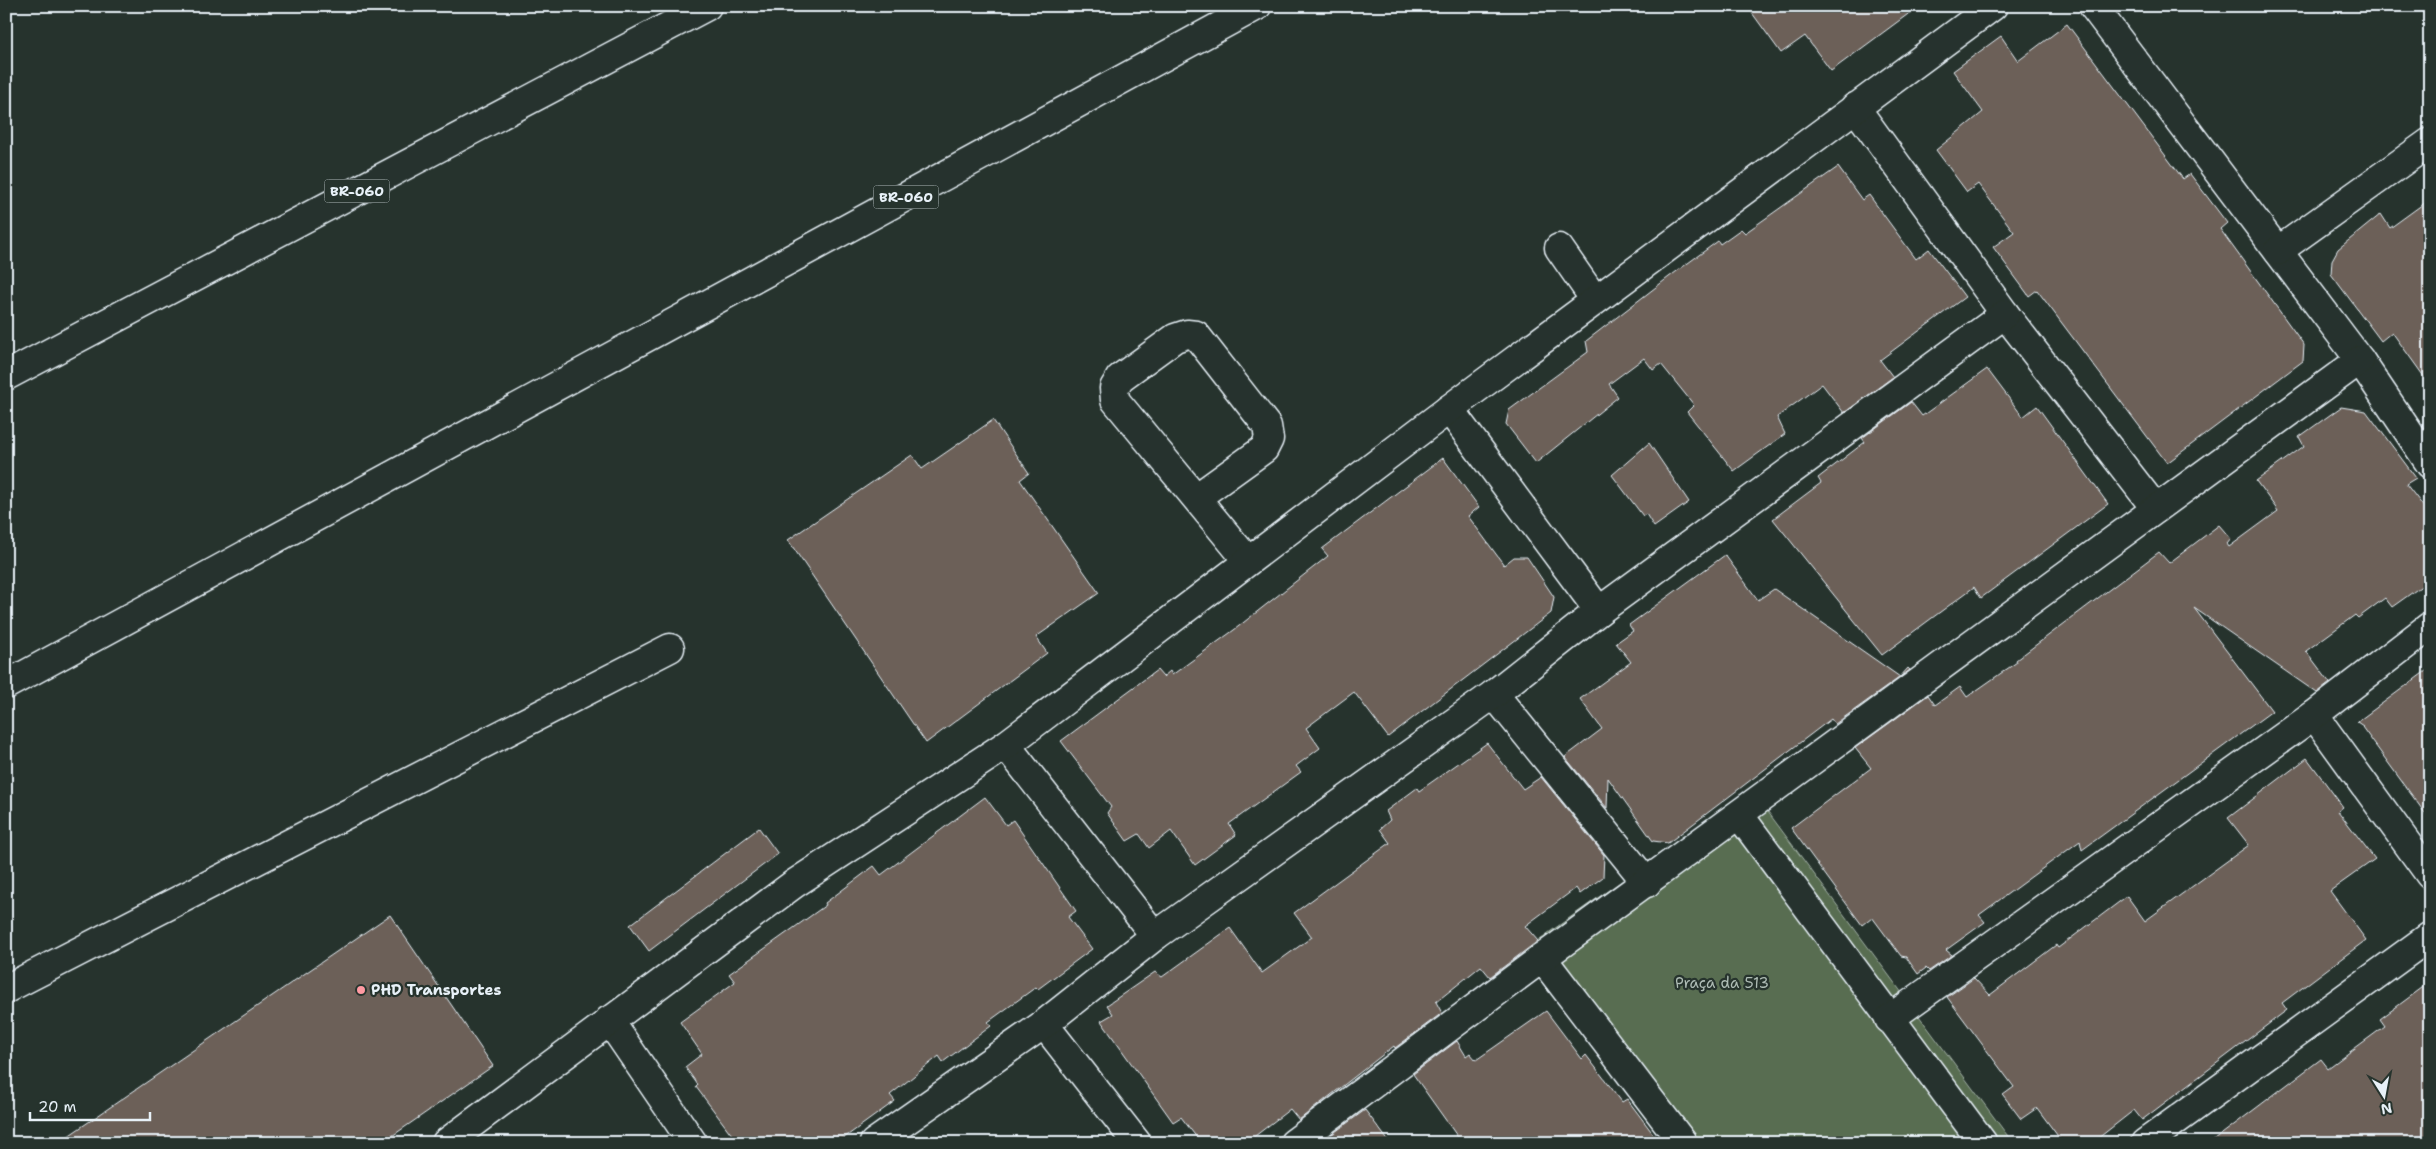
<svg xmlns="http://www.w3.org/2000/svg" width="2436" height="1149" font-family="'Shantell Sans',sans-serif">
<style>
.green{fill:#586d51;stroke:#a0afa4}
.building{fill:#6c6058;stroke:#e8f1f8}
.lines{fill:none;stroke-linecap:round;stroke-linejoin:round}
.minor-casing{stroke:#e8f1f8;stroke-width:31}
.highway-casing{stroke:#e8f1f8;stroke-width:31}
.minor{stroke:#26332d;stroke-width:28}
.highway{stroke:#26332d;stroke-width:28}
.poi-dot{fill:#ff9aa2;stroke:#26332d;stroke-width:2}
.labels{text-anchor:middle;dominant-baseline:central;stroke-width:4.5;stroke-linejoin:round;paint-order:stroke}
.shield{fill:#26332d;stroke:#aeb8bb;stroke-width:1}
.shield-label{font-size:14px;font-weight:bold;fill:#e8f1f8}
.park-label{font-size:15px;fill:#aebcb5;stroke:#26332d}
.poi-label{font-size:15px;font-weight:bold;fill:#e8f1f8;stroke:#26332d;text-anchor:start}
</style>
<rect width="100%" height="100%" fill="#26332d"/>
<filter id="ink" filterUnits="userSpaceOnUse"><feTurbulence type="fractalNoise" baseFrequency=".02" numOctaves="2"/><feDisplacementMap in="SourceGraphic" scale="10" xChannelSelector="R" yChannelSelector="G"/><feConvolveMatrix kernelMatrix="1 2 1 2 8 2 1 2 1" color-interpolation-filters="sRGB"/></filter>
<g filter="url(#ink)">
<path class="green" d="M 1751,789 L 2013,1143 L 1669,1143 L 1523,951 Z"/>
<g class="building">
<path d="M 1747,6 L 1919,6 L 1831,71 L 1805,36 L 1781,53 Z"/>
<path d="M 2067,24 L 2183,179 L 2190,174 L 2227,223 L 2220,229 L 2304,345 L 2303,361 L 2167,463 L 2037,290 L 2029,296 L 1993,247 L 2014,232 L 1978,184 L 1967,192 L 1936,150 L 1983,112 L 1953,71 L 2001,36 L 2018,61 Z"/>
<path d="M 1838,167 L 1862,200 L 1869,195 L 1916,259 L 1929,249 L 1965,297 L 1880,360 L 1893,377 L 1844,413 L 1822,384 L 1777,417 L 1785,434 L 1734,471 L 1687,412 L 1694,405 L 1661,364 L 1653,370 L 1644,358 L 1609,384 L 1618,397 L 1536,463 L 1506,424 L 1509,410 L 1588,352 L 1586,341 L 1669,277 L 1718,241 L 1720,244 L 1741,229 L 1745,233 Z"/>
<path d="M 2430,199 L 2430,385 L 2392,332 L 2381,341 L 2331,274 L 2332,260 L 2338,249 L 2381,214 L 2390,228 Z"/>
<path d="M 1987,369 L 2023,417 L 2037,406 L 2108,504 L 1981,598 L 1974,587 L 1882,655 L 1773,519 L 1821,483 L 1818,478 L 1865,442 L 1862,438 L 1911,402 L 1922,416 Z"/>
<path d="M 2341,407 L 2366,411 L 2416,478 L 2406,484 L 2430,515 L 2430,580 L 2392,607 L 2385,598 L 2358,618 L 2355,615 L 2306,651 L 2330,683 L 2317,693 L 2194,608 L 2272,711 L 2082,850 L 2080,841 L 1979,915 L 1985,922 L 1946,950 L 1952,955 L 1929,971 L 1926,968 L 1918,974 L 1906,957 L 1901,956 L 1872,917 L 1862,925 L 1791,828 L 1871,768 L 1855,748 L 1928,695 L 1935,705 L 1960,687 L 1967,697 L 2017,662 L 2016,660 L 2159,552 L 2169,563 L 2219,525 L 2231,539 L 2227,544 L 2229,547 L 2278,511 L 2256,481 L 2304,446 L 2299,437 Z"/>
<path d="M 993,420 L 1029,473 L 1020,480 L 1099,593 L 1036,637 L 1047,653 L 926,743 L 788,540 L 912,455 L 922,469 Z"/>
<path d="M 1649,443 L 1689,502 L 1654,527 L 1646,514 L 1643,516 L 1612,475 Z"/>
<path d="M 1443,458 L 1479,507 L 1468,516 L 1504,565 L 1514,557 L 1527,557 L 1554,597 L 1551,613 L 1388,737 L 1354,692 L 1306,728 L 1320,748 L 1296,766 L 1301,772 L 1229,824 L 1236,835 L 1195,865 L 1171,831 L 1149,848 L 1139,834 L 1127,841 L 1107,813 L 1111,807 L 1061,741 L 1157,670 L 1163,677 L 1170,671 L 1172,675 L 1234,630 L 1328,556 L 1322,549 Z"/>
<path d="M 1725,555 L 1758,600 L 1774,589 L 1900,677 L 1908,668 L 1910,670 L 1835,724 L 1831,719 L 1668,843 L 1653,841 L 1608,778 L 1607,808 L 1565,757 L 1602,729 L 1580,699 L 1631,662 L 1616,643 L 1633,631 L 1629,625 Z"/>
<path d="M 2430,668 L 2430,820 L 2362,727 L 2363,726 L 2357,722 Z"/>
<path d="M 1487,743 L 1523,789 L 1541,777 L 1604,855 L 1603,877 L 1580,894 L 1576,888 L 1525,926 L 1538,941 L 1490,977 L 1481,966 L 1436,1002 L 1442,1013 L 1395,1048 L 1394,1046 L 1299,1120 L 1290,1109 L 1246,1143 L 1201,1143 L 1181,1117 L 1173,1122 L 1101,1021 L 1113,1014 L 1107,1005 L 1155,972 L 1162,977 L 1230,928 L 1262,973 L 1312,937 L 1294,913 L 1390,843 L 1380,829 L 1390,820 L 1386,811 L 1417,788 L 1419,791 Z"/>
<path d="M 2307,758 L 2343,807 L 2338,811 L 2375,859 L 2330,891 L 2366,940 L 2282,1003 L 2287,1010 L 2142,1120 L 2134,1110 L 2092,1143 L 2063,1143 L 2037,1108 L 2021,1119 L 2003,1095 L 2014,1087 L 1947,997 L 1974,978 L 1990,995 L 2056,945 L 2058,948 L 2127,896 L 2145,921 L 2249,845 L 2228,818 Z"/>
<path d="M 985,797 L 1006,825 L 1013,820 L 1076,911 L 1068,917 L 1092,949 L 1038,989 L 1036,987 L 988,1022 L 991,1026 L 943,1062 L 939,1056 L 890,1095 L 895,1101 L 837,1143 L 738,1143 L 696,1087 L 698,1085 L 685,1067 L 702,1054 L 680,1022 L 735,982 L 729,974 L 826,905 L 825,903 L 874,866 L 881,875 Z"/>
<path d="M 759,828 L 778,854 L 649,951 L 630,925 Z"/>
<path d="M 390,915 L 493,1066 L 382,1143 L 58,1143 Z"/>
<path d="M 2430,982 L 2430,1143 L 2210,1143 L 2321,1059 L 2328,1068 L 2385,1026 L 2380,1019 Z"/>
<path d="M 1546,1011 L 1582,1059 L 1586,1055 L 1622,1102 L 1627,1099 L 1660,1143 L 1462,1143 L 1413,1074 L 1457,1041 L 1466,1056 L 1470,1053 L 1476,1060 Z"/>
<path d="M 1365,1110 L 1390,1143 L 1320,1143 Z"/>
</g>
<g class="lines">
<defs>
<g id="minor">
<path d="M 2093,6 L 2360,360 L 2430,464"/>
<path d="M 1855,107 L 2005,314 L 2156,509"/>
<path d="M 1559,248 L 1595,300"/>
<path d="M 2278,251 L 2430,142"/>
<path d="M 1449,409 L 1599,611"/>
<path d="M 1196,498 L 1264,449 L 1269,439 L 1267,426 L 1196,335 L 1187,334 L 1175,338 L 1120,378 L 1114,388 L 1115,400 L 1248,561"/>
<path d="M 1494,694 L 1647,883"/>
<path d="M 2314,715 L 2430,875"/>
<path d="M 1006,745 L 1155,936"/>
<path d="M 1740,816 L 1983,1143"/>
<path d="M 1542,958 L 1683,1143"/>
<path d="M 6,989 L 670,648"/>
<path d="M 1889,1019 L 2314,715 L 2430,626"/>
<path d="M 609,1020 L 693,1143"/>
<path d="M 1044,1024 L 1137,1143"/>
<path d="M 446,1143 L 794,884 L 1006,745 L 1449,409 L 1993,6"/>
<path d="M 874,1143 L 1044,1024 L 1155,936 L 1494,694 L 1599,611 L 2005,314"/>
<path d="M 1294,1143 L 1542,958 L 2360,360"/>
<path d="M 2145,1143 L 2430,936"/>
</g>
<g id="highway">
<path d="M 6,376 L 707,6"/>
<path d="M 6,685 L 1257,6"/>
</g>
</defs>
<use href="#minor" class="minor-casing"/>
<use href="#highway" class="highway-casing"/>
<use href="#minor" class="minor"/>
<use href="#highway" class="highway"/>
</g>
</g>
<circle class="poi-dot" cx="361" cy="990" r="5"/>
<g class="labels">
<g class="shield">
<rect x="324.5" y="179.5" width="65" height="23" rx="4"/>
<rect x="873.5" y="185.5" width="65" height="23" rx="4"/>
</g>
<g class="shield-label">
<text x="357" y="191">BR-060</text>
<text x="906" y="197">BR-060</text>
</g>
<g class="park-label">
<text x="1722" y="983">Praça da 513</text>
</g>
<g class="poi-label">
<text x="371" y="990">PHD Transportes</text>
</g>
</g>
<rect width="2436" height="1149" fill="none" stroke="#26332d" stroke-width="25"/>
<rect x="12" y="12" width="2411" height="1124" fill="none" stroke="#e8f1f8" stroke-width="2" filter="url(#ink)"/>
<g transform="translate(2384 1096) rotate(169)" stroke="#26332d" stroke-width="4" paint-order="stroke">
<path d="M0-4L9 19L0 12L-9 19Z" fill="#e8f1f8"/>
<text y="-8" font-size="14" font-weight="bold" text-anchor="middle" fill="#e8f1f8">N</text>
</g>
<path d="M30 1112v8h120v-8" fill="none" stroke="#e8f1f8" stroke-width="2.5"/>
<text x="38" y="1112" font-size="15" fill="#e8f1f8" stroke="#26332d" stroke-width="4" paint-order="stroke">20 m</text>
</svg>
